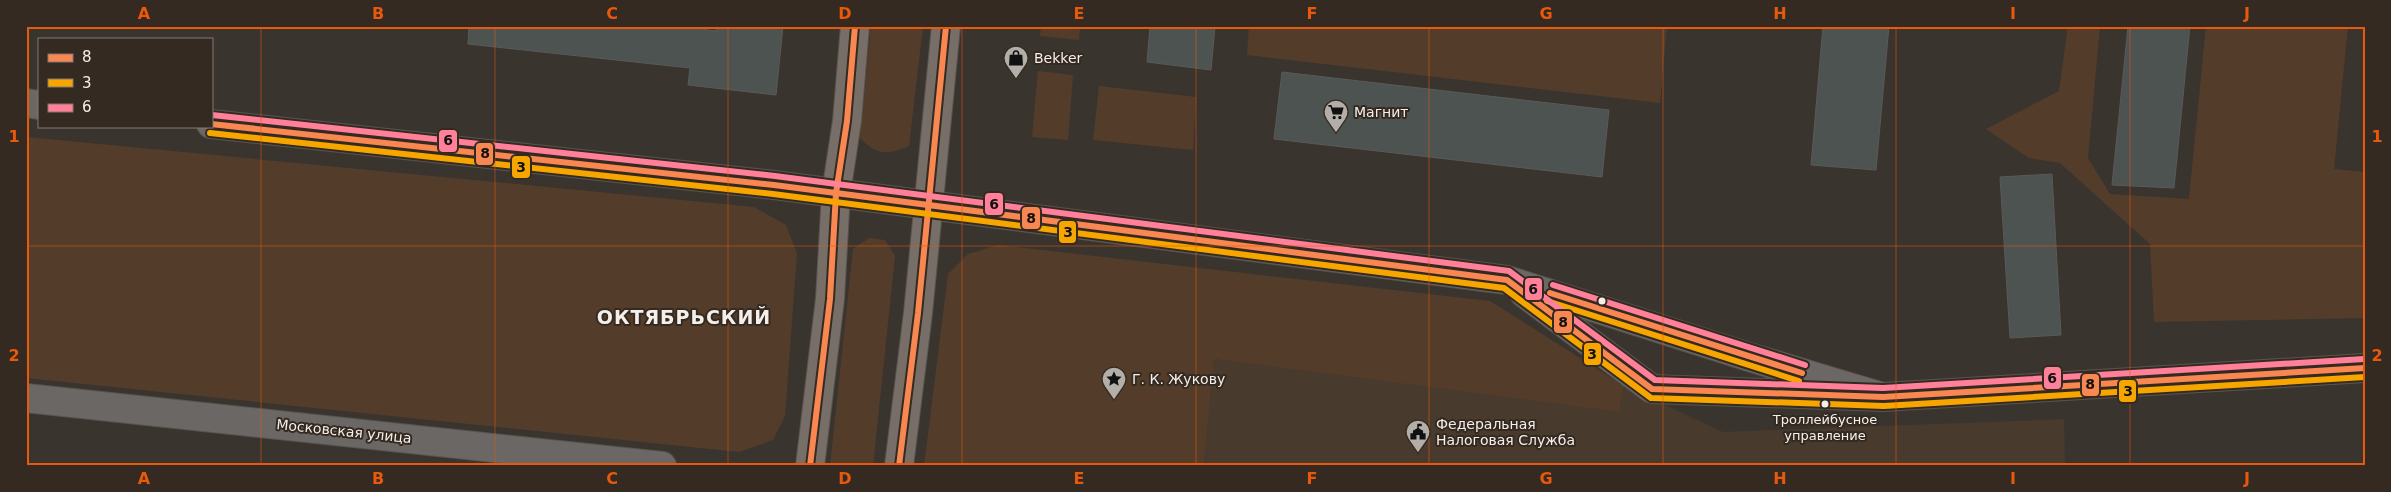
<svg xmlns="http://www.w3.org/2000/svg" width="2391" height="492" font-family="'DejaVu Sans',sans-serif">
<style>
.built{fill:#493a2e}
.green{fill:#533d2a}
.building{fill:#4c5350;stroke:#5a5a58}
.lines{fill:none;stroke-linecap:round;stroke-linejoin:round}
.minor-casing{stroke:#58534f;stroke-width:30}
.major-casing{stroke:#58534f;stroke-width:30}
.minor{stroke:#6b6764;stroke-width:28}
.major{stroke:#776f67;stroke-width:28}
.bus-1-casing{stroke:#342a21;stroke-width:10}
.bus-2-casing{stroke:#342a21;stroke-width:10}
.bus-3-casing{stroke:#342a21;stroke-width:10}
.bus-1{stroke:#f88751;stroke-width:6}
.bus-2{stroke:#f7a600;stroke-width:6}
.bus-3{stroke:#ff8098;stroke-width:6}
.grid{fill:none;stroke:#e8590c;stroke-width:1;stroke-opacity:0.55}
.bus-dot{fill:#f6efe9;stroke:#342a21;stroke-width:2}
.labels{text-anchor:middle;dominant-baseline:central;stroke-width:4;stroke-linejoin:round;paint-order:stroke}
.bus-label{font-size:13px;fill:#f6efe9;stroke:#342a21}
.poi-label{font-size:14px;fill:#f6efe9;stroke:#342a21;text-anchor:start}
.street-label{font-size:14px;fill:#f6efe9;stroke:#342a21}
.district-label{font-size:19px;font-weight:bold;letter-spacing:1px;fill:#f6efe9;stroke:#342a21}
.line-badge{stroke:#342a21;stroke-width:2}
.pale-badge-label{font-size:14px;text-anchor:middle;font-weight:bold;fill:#111}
.neatline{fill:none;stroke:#e8590c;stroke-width:2}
.grid-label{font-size:16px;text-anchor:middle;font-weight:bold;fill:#e8590c}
</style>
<rect width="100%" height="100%" fill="#3a342f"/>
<path class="built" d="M 1214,359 L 1619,412 L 1624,386 L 1723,432 L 2064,419 L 2065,466 L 1204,466 Z"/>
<g class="green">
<path d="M 871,26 L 923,26 L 909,146 C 888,155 877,156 860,138 Z"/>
<path d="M 1041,26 L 1080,26 L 1079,40 L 1040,36 Z"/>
<path d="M 1249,26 L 1667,26 L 1660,103 L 1247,55 Z"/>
<path d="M 2068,26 L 2100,26 L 2088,158 L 2110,194 L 2189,199 L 2206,26 L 2348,26 L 2334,169 L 2365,172 L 2365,318 L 2154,322 L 2150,244 L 2060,163 L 2029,158 L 1986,129 L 2059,91 Z"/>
<path d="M 1038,71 L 1073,75 L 1068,140 L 1032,137 Z"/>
<path d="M 1099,86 L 1196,97 L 1193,150 L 1093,140 Z"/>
<path d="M 26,137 L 754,207 L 786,225 L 797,253 L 785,416 L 773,440 L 739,452 L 26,378 Z"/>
<path d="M 869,238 L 885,240 L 895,256 L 873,466 L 830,466 L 853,249 Z"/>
<path d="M 998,245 L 1490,301 L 1624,386 L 1619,412 L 1214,359 L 1204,466 L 924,466 L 948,274 L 968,254 Z"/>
</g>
<g class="building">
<path d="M 469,26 L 678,26 L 716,31 L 716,26 L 783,26 L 776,95 L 688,85 L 690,68 L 468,44 Z"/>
<path d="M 1150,26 L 1215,26 L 1211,70 L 1147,62 Z"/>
<path d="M 1823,26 L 1889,26 L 1876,170 L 1811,165 Z"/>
<path d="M 2128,26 L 2190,26 L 2174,188 L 2112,185 Z"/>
<path d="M 1282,72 L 1609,110 L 1602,177 L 1274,139 Z"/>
<path d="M 2052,174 L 2061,335 L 2010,338 L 2000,177 Z"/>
</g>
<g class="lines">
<defs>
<g id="minor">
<path d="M 26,103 L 39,105"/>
<path d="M 211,124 L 774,185 L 1507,280 L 1749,357 L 1883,397"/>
<path d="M 1524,293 L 1652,389 L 1883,397 L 2365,368"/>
<path d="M 26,398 L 662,466"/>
</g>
<g id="major">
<path d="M 810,466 L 830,299 L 836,193 L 847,121 L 855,26"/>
<path d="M 899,466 L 918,313 L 946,26"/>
</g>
</defs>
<use href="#minor" class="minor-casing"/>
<use href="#major" class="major-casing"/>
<use href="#minor" class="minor"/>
<use href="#major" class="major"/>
<defs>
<g id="bus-1">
<path d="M 211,124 L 774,185 L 1507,280 L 1652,389 L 1883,397 L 2365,368"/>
<path d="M 1550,293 L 1802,373"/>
<path d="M 810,466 L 830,299 L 836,193 L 847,121 L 855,26"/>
<path d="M 899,466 L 918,313 L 946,26"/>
</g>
<g id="bus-2">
<path d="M 210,133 L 773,194 L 1504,288 L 1651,398 L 1884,406 L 2365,377"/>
<path d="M 1547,301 L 1799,381"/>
</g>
<g id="bus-3">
<path d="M 212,115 L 775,176 L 1509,271 L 1655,380 L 1883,388 L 2364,359"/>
<path d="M 1553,285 L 1805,365"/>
</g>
</defs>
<use href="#bus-1" class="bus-1-casing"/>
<use href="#bus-2" class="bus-2-casing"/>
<use href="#bus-3" class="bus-3-casing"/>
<use href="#bus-1" class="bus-1"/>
<use href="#bus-2" class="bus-2"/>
<use href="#bus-3" class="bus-3"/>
</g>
<path class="grid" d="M 261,26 L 261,466M 495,26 L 495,466M 728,26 L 728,466M 962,26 L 962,466M 1196,26 L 1196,466M 1429,26 L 1429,466M 1663,26 L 1663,466M 1896,26 L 1896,466M 2130,26 L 2130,466M 26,246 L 2365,246"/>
<defs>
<symbol id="shop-pin" viewBox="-11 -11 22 30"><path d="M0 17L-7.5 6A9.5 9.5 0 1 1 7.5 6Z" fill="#b4aea8" stroke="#342a21"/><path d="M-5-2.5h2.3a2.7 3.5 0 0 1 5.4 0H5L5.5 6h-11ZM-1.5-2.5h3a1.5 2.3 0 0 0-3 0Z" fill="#111"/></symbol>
<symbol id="supermarket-pin" viewBox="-11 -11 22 30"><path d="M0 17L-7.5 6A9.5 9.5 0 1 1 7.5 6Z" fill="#b4aea8" stroke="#342a21"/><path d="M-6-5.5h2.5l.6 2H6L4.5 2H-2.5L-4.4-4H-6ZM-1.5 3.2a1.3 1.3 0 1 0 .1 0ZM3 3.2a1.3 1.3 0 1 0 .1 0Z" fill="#111"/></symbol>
<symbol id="sight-pin" viewBox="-11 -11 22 30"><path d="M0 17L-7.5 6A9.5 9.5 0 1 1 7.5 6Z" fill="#b4aea8" stroke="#342a21"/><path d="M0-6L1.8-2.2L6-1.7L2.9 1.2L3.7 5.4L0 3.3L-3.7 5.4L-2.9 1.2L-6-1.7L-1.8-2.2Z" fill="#111"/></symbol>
<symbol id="civic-pin" viewBox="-11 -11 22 30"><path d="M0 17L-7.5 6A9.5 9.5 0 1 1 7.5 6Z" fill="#b4aea8" stroke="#342a21"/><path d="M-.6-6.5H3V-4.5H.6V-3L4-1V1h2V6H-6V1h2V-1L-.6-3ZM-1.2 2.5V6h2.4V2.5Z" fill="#111"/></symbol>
</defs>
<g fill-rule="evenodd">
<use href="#shop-pin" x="1002" y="44" width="28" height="38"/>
<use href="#supermarket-pin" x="1322" y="98" width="28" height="38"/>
<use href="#sight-pin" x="1100" y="365" width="28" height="38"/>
<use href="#civic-pin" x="1404" y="418" width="28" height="38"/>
</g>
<g class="bus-dot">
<circle cx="1602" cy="301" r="4.5"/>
<circle cx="1825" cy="404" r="4.5"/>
</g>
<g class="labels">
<g class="bus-label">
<text x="1825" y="419">Троллейбусное<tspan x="1825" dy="16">управление</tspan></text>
</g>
<g class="poi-label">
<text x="1034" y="58">Bekker</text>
<text x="1354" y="112">Магнит</text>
<text x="1132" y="379">Г. К. Жукову</text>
<text x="1436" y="424">Федеральная<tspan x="1436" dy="16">Налоговая Служба</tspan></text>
</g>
<g class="street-label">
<text transform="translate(344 431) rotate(6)">Московская улица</text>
</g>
<g class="district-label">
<text x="684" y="317">ОКТЯБРЬСКИЙ</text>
</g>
</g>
<g class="line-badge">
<rect x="438" y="129" width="20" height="24" rx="5" fill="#ff8098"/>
<rect x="475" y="142" width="19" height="24" rx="5" fill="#f88751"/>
<rect x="511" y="155" width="20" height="24" rx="5" fill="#f7a600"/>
<rect x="984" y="192" width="20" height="24" rx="5" fill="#ff8098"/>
<rect x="1021" y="206" width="20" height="24" rx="5" fill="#f88751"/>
<rect x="1058" y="220" width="19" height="24" rx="5" fill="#f7a600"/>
<rect x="1524" y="277" width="19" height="24" rx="5" fill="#ff8098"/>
<rect x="1553" y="310" width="20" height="24" rx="5" fill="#f88751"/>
<rect x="1583" y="342" width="19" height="24" rx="5" fill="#f7a600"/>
<rect x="2043" y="366" width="19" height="24" rx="5" fill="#ff8098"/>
<rect x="2081" y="373" width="19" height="24" rx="5" fill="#f88751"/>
<rect x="2118" y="379" width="19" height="24" rx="5" fill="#f7a600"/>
</g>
<g class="pale-badge-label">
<text x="448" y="145">6</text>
<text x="485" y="158">8</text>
<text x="521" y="172">3</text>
<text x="994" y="209">6</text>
<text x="1031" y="223">8</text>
<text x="1068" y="237">3</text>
<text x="1533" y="294">6</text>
<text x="1563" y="327">8</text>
<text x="1592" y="359">3</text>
<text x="2052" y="383">6</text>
<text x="2090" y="389">8</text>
<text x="2128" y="396">3</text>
</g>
<rect width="2391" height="492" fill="none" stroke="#342a21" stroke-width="55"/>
<rect x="38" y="38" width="175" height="90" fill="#342a21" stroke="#827971"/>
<rect x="48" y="54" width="25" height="8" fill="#f88751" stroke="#827971"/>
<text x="82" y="62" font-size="15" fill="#f6efe9">8</text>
<rect x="48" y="79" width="25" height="8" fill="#f7a600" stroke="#827971"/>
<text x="82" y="88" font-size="15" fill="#f6efe9">3</text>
<rect x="48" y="104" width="25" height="8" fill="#ff8098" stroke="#827971"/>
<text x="82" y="112" font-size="15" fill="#f6efe9">6</text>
<rect x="28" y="28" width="2336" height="436" class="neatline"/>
<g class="grid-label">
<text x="144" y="19">A</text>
<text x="378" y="19">B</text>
<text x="612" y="19">C</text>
<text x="845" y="19">D</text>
<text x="1079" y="19">E</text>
<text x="1312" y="19">F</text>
<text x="1546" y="19">G</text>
<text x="1780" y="19">H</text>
<text x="2013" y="19">I</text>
<text x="2247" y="19">J</text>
<text x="14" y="142">1</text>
<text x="2377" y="142">1</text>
<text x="14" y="361">2</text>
<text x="2377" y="361">2</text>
<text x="144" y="484">A</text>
<text x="378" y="484">B</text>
<text x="612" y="484">C</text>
<text x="845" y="484">D</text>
<text x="1079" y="484">E</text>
<text x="1312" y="484">F</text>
<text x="1546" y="484">G</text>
<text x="1780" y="484">H</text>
<text x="2013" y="484">I</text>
<text x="2247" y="484">J</text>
</g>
</svg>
